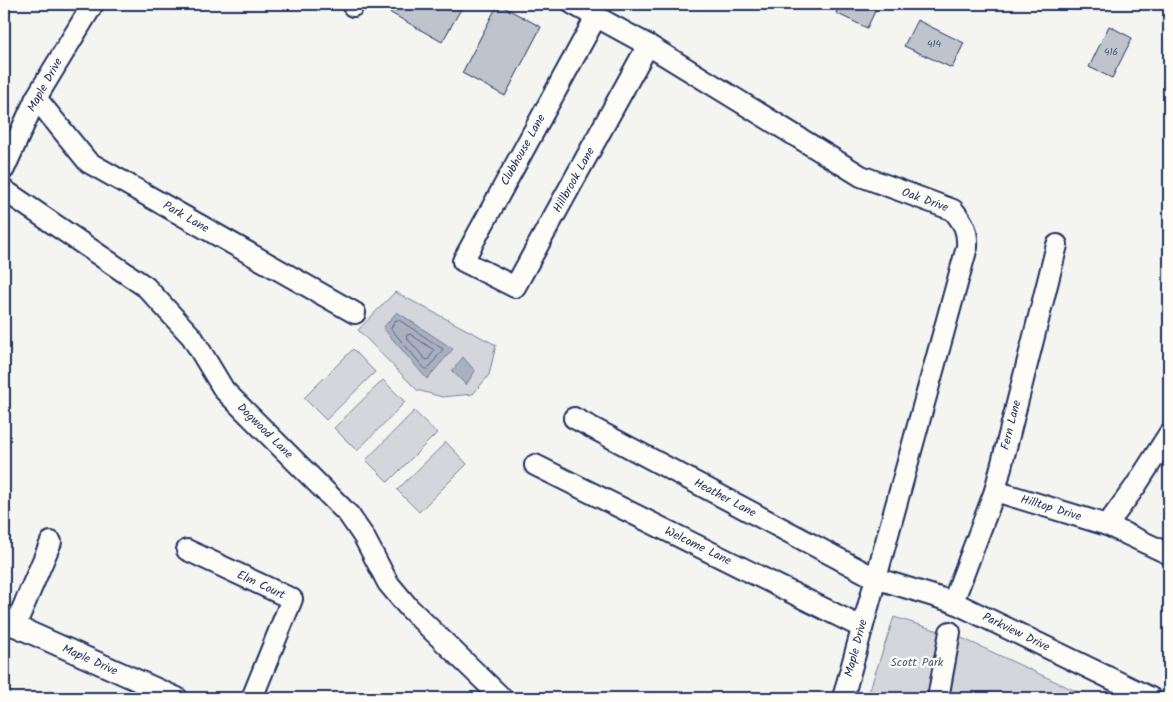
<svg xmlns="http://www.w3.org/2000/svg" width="1173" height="702" font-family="Kalam,sans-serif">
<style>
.green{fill:#d4d6db;stroke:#78829c}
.water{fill:#aab0bf;stroke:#717c98}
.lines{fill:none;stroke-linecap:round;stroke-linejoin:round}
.shore{stroke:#546385;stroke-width:1}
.building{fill:#bfc3cc;stroke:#1b2f5e}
.minor-casing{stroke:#1b2f5e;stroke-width:24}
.minor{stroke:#fdfcf7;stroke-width:20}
.labels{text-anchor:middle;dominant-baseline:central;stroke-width:4.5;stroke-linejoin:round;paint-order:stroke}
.number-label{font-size:10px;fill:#44547a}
.street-label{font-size:12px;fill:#1b2f5e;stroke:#fdfcf7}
.park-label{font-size:12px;fill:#49597d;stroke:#fdfcf7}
</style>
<rect width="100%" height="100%" fill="#f4f4f1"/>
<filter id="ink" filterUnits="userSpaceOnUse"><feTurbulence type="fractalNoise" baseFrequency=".02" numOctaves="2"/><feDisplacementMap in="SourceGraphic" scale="10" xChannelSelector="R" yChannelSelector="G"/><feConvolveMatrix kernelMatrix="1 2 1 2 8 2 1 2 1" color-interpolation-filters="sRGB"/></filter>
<g filter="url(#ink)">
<g class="green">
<path d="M 395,292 L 496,345 L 489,375 L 473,394 L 442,397 L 417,390 L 358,330 Z"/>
<path d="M 353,349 L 375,372 L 326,420 L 304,398 Z"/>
<path d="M 383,380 L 405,402 L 357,451 L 334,428 Z"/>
<path d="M 414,411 L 437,433 L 388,482 L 366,460 Z"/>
<path d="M 446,442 L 467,464 L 419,512 L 397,490 Z"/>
<path d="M 894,617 L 964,639 L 1091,698 L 867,698 Z"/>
</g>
<g class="water">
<path d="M 397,312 L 453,349 L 427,379 L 383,328 Z"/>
<path d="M 463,357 L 475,371 L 466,385 L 452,371 Z"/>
</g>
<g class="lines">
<g class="shore">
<path d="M 396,320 L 399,320 L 443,349 L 428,369 L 425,369 L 391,329 Z"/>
<path d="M 407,335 L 410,334 L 434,350 L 428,360 L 425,359 L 407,338 Z"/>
</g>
</g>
<g class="building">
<path d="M 375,4 L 464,4 L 442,42 Z"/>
<path d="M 498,4 L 541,27 L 505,96 L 462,73 Z"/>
<path d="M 840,4 L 876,4 L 878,5 L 867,28 L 836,13 Z"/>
<path d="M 917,20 L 964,43 L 952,68 L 904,46 Z"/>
<path d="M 1109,26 L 1132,38 L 1112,78 L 1089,67 Z"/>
</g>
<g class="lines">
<defs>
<g id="minor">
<path d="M 573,4 L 648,45 L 861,176 L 953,210 C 964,223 968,231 967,247 L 843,698"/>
<path d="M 353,6 L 354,4"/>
<path d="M 596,17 L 463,261 L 515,287 L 648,45"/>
<path d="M 36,98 L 88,162 L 355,313"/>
<path d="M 4,169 L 36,98 L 93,4"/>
<path d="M 4,190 L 146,287 L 192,337 L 224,390 L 349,515 L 364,537 L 388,583 L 409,608 L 502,698"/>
<path d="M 574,418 L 875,578 L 953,602 L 1151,698"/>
<path d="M 535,465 L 861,627"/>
<path d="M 995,491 L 1107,525 L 1169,554"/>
<path d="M 1107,525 L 1135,487 L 1169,434"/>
<path d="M 187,550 L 292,599 L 252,698"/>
<path d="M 953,602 L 995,491 L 1057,245"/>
<path d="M 4,621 L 177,698"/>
<path d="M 15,626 L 51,542"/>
<path d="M 938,698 L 950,632"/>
</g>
</defs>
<use href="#minor" class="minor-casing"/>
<use href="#minor" class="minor"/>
</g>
</g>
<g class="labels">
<g class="number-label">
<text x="934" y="44">414</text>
<text x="1111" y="52">416</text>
</g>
<g class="street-label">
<text transform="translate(45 85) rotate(-61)">Maple Drive</text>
<text transform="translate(523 150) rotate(-61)">Clubhouse Lane</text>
<text transform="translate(574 180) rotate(-61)">Hillbrook Lane</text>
<text transform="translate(925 200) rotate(20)">Oak Drive</text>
<text transform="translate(186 217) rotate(30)">Park Lane</text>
<text transform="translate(1011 425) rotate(-76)">Fern Lane</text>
<text transform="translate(265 431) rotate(45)">Dogwood Lane</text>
<text transform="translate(725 498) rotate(28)">Heather Lane</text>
<text transform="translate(1051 508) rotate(17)">Hilltop Drive</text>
<text transform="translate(698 546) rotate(26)">Welcome Lane</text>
<text transform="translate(261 585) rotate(25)">Elm Court</text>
<text transform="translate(1016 632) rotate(26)">Parkview Drive</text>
<text transform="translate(856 648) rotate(-75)">Maple Drive</text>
<text transform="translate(90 660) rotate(24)">Maple Drive</text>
</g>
<g class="park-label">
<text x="917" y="662">Scott Park</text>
</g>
</g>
<rect width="1173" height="702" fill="none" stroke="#fdfcf7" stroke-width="20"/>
<rect x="10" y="10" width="1153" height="682" fill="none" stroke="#1b2f5e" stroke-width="2" filter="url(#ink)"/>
</svg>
